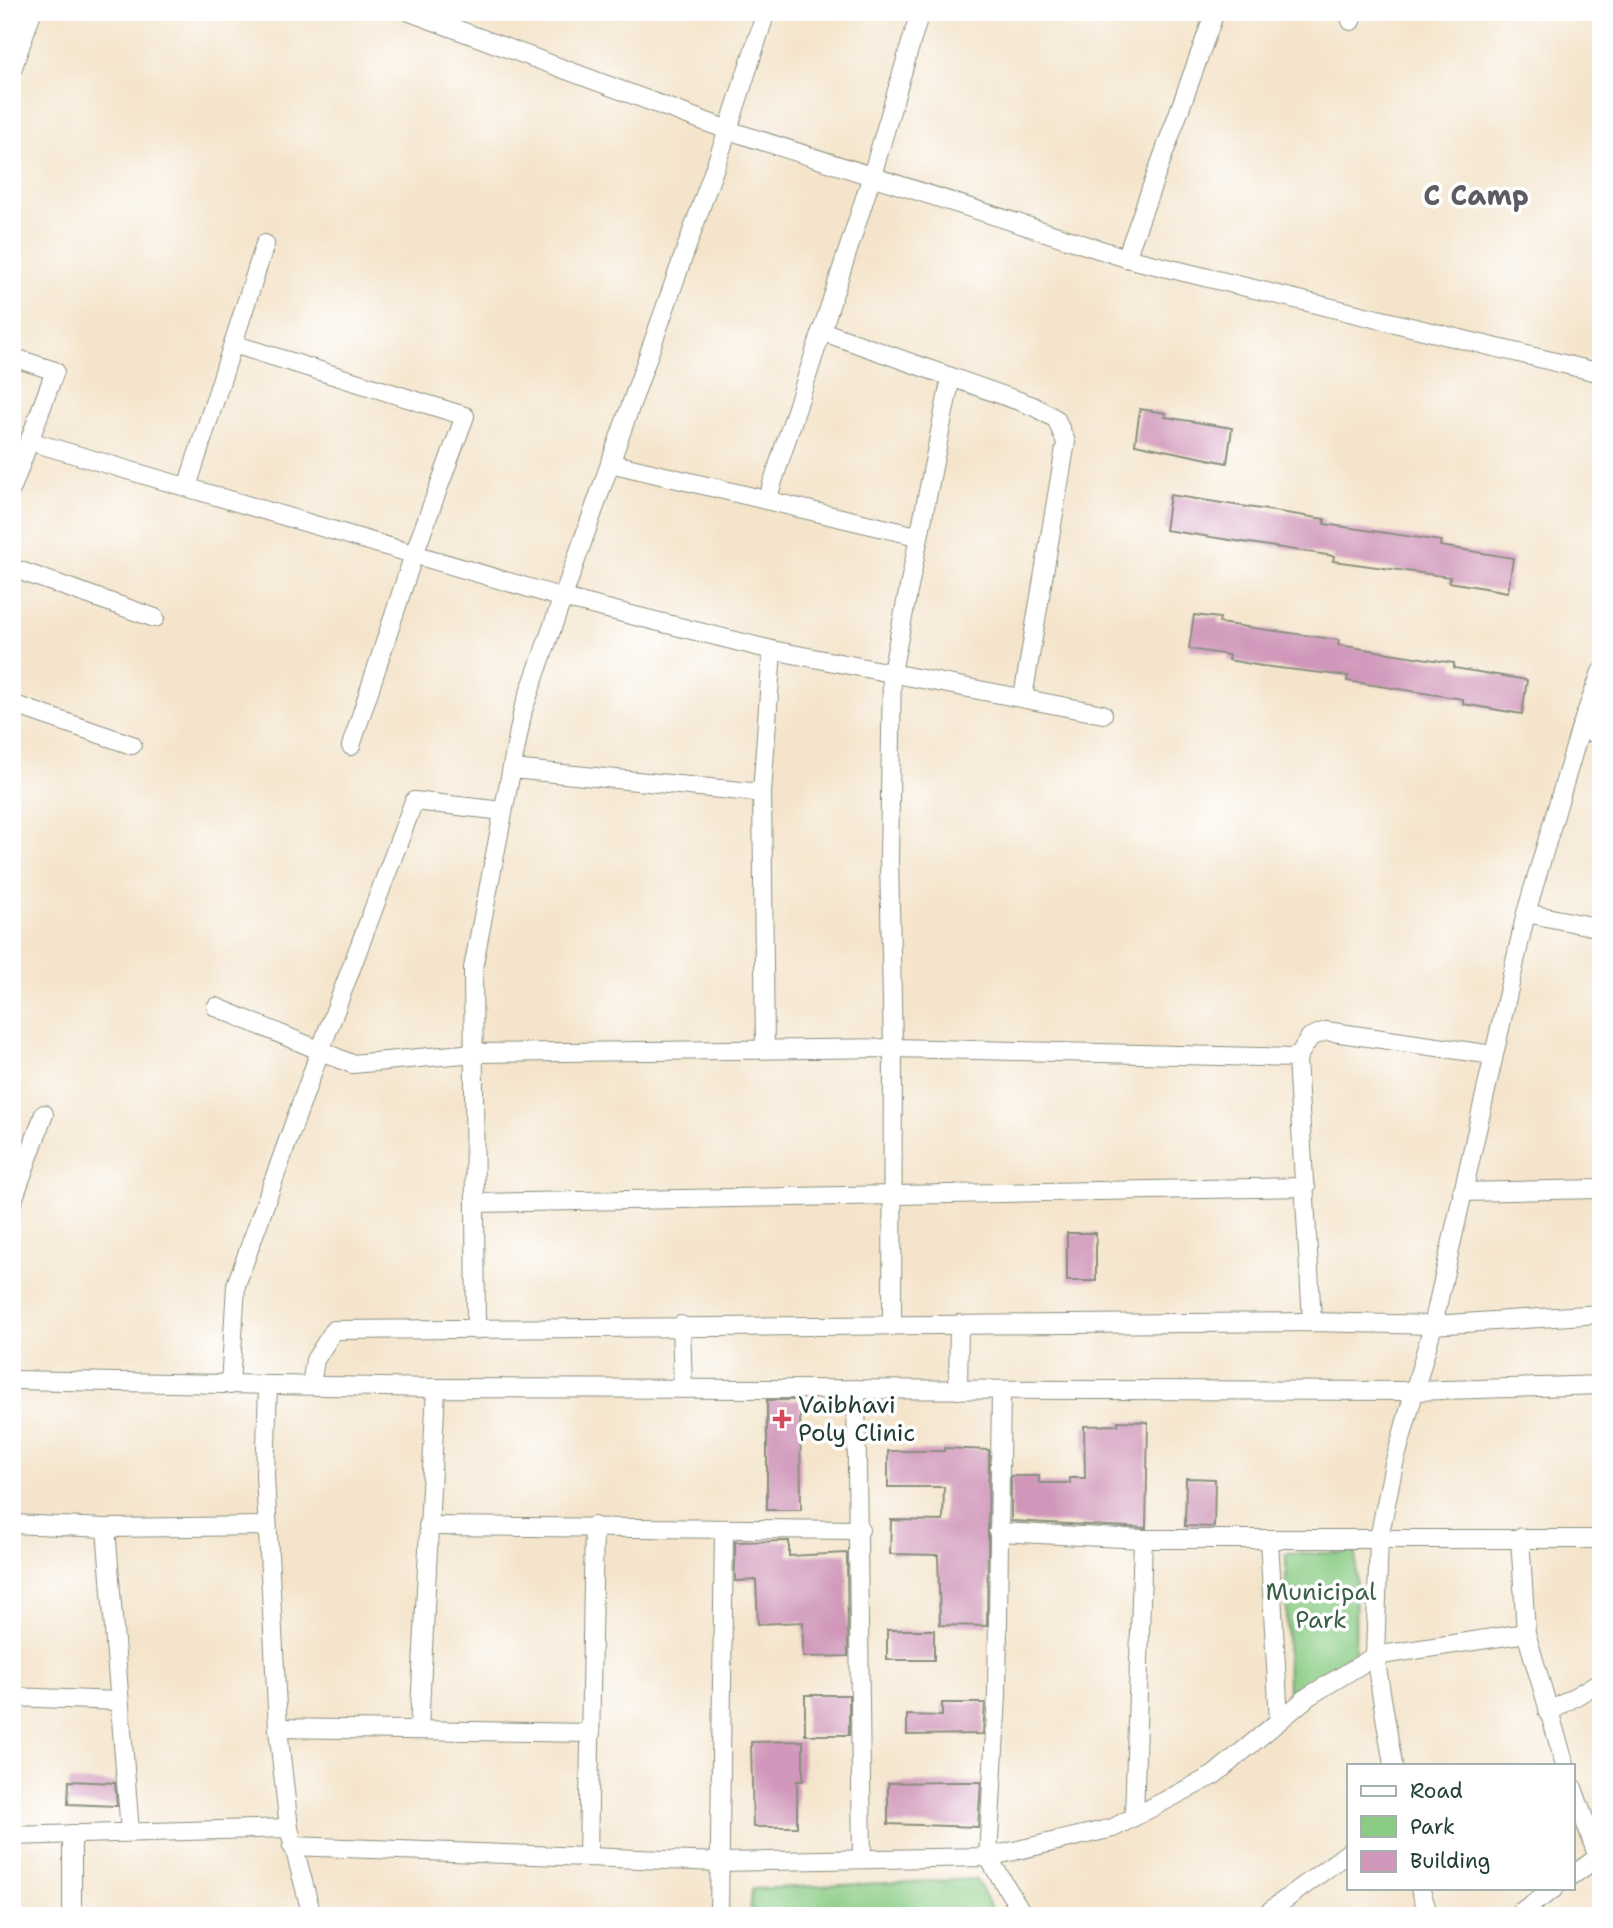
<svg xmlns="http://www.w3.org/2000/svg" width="1613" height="1928" font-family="'Shantell Sans',sans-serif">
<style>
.green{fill:#8bcc85;stroke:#55845c;stroke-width:2}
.building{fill:#d097ba}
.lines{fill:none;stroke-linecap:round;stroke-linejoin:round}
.street-casing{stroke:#8a9080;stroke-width:20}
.street{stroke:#fff;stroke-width:18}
.poi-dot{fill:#d1495b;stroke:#fff;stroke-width:2.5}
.labels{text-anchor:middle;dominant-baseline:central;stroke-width:7;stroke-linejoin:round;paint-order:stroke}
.poi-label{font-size:24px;fill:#1f3d34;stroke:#fff;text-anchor:start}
.park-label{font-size:24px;fill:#3a6148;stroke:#fff}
.quarter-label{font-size:28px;font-weight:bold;fill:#5d5c63;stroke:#fff}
</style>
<rect width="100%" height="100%" fill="#fff"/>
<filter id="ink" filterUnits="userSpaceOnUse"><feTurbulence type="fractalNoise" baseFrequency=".0143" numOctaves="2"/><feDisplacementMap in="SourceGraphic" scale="14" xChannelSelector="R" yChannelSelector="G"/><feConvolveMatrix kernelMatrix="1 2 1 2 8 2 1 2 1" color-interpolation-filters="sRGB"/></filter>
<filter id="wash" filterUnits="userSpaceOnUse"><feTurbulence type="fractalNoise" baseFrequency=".00686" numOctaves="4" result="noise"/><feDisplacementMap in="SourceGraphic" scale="28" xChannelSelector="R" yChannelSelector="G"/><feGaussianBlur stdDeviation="1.57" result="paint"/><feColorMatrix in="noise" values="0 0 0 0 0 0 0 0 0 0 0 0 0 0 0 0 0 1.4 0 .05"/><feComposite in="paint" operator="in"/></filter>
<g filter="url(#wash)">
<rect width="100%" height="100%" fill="#f4e4cb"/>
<g class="green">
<path d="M 1356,1552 L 1355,1658 L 1288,1699 L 1286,1554 Z"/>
<path d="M 976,1879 L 995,1916 L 750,1916 L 752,1889 Z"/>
</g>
<g id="blocks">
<g class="building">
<path d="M 1140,409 L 1166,413 L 1165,417 L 1232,428 L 1227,463 L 1135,444 Z"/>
<path d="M 1170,495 L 1325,519 L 1324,524 L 1441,541 L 1440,546 L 1513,558 L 1508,592 L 1449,582 L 1450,577 L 1333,561 L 1334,556 L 1165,530 Z"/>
<path d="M 1194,615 L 1220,618 L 1219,623 L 1339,640 L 1338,645 L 1454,663 L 1454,668 L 1527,680 L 1522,714 L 1463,704 L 1463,699 L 1347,681 L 1348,676 L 1262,666 L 1228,660 L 1229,655 L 1189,649 Z"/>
<rect x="1067" y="1233" width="29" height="48"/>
<path d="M 767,1400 L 800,1400 L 801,1510 L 767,1510 Z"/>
<path d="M 1118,1421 L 1148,1422 L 1146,1528 L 1011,1521 L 1011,1476 L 1039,1476 L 1039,1483 L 1070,1483 L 1070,1478 L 1085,1478 L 1084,1426 L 1118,1425 Z"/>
<path d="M 944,1448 L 989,1450 L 987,1626 L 940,1625 L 938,1555 L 890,1554 L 891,1520 L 943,1521 L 944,1487 L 888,1487 L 888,1451 L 944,1451 Z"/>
<path d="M 1186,1478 L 1215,1479 L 1214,1527 L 1185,1526 Z"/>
<path d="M 789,1541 L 789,1556 L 847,1553 L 848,1656 L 803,1657 L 803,1622 L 758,1624 L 756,1580 L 735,1581 L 735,1542 Z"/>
<rect x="887" y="1630" width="47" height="30"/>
<rect x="805" y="1695" width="44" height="40"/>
<path d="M 942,1703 L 985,1703 L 983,1734 L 907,1735 L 907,1715 L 942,1716 Z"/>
<path d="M 803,1741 L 803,1781 L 797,1781 L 797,1827 L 753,1827 L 751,1742 Z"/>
<path d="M 69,1781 L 115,1783 L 117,1806 L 68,1804 Z"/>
<path d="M 949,1782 L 981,1782 L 978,1827 L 888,1824 L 888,1783 Z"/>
</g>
</g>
</g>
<g filter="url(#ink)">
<use href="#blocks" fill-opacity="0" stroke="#8a9080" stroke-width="2"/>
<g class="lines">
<defs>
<g id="street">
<path d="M 410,12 L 728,130 L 1126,258 L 1601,373"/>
<path d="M 1351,21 L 1354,12"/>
<path d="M 12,70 L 32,12"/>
<path d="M 1126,258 L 1215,12"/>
<path d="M 821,331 L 1033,406 L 1056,419 L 1066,442 L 1023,697"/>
<path d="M 233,344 L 465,416 L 414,554 L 351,746"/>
<path d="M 12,357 L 55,371 L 12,488"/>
<path d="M 29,441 L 563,598 L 772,650 L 1103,714"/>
<path d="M 610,463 L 917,536"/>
<path d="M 187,487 L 265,244"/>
<path d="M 767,500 L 871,179 L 920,12"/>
<path d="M 12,568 L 155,618"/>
<path d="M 12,704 L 132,745"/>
<path d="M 1580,730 L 1601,734"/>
<path d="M 512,769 L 762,793"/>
<path d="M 1526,913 L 1601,928"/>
<path d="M 216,1007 L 352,1064 L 475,1053 L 893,1048 L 889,859 L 892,672 L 951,377"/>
<path d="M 765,1049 L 762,793 L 772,650"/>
<path d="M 1297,1058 L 1310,1037 L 1326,1031 L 1493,1055"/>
<path d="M 1462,1192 L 1601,1189"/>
<path d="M 12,1203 L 44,1114"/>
<path d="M 476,1203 L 1306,1187"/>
<path d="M 681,1325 L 683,1389"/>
<path d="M 892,1326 L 893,1048 L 1297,1058 L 1312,1322"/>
<path d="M 476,1330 L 473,968 L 523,710 L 728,130 L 766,12"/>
<path d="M 12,1380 L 436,1388"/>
<path d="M 230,1385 L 236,1285 L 320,1051 L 414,801 L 503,811"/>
<path d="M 311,1385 L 315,1360 L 334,1330 L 1312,1322 L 1433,1325 L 1601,1314"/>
<path d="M 268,1386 L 265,1475 L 278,1728 L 289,1828 L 312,1916"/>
<path d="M 856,1389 L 862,1859"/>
<path d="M 958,1390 L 959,1324"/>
<path d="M 1001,1390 L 997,1695 L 988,1857 L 1024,1916"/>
<path d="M 12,1524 L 106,1528 L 130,1832"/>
<path d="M 428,1526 L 860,1530"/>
<path d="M 106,1528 L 267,1526"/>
<path d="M 998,1532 L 1143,1539 L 1601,1539"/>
<path d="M 1520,1537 L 1526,1633 L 1565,1765"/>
<path d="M 1269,1539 L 1279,1721"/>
<path d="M 12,1697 L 119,1701"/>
<path d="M 1548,1713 L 1601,1681"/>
<path d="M 278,1728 L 591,1733"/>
<path d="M 419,1730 L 436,1388 L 1413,1391 L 1601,1385"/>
<path d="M 1393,1765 L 1375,1656 L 1379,1538 L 1394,1464 L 1433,1325 L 1526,913 L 1580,730 L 1601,672"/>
<path d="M 1573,1788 L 1601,1866"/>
<path d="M 1134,1817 L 1143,1539"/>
<path d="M 72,1834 L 72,1916"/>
<path d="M 12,1836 L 289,1828"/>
<path d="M 292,1846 L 719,1862 L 988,1857 L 1113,1828 L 1214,1775 L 1309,1696 L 1375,1656 L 1526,1633"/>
<path d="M 588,1857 L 594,1526"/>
<path d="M 1573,1875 L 1601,1855"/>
<path d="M 1420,1888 L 1429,1916"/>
<path d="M 719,1916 L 724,1529"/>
<path d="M 1263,1916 L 1349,1852"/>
<path d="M 1515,1916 L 1555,1888"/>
</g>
</defs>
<use href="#street" class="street-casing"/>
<use href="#street" class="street"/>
</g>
</g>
<path class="poi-dot" d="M778.5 1408.5h7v7h7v7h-7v7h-7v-7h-7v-7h7z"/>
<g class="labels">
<g class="poi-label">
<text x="798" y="1405">Vaibhavi<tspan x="798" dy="28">Poly Clinic</tspan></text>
</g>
<g class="park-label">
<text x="1321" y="1592">Municipal<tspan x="1321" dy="28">Park</tspan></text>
</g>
<g class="quarter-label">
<text x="1476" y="195">C Camp</text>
</g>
</g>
<rect width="1613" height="1928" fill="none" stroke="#fff" stroke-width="42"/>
<rect x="1347" y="1764" width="228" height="126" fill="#ffffff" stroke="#a5b1ae" stroke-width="2"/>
<rect x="1361" y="1786" width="35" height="10" fill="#ffffff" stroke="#a5b1ae" stroke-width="2"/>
<text x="1410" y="1798" font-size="21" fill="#1f3d34">Road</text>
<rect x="1361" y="1816" width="35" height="21" fill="#8bcc85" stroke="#a5b1ae" stroke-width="2"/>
<text x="1410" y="1834" font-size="21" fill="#1f3d34">Park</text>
<rect x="1361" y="1851" width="35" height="21" fill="#d097ba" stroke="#a5b1ae" stroke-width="2"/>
<text x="1410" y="1868" font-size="21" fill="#1f3d34">Building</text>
</svg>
